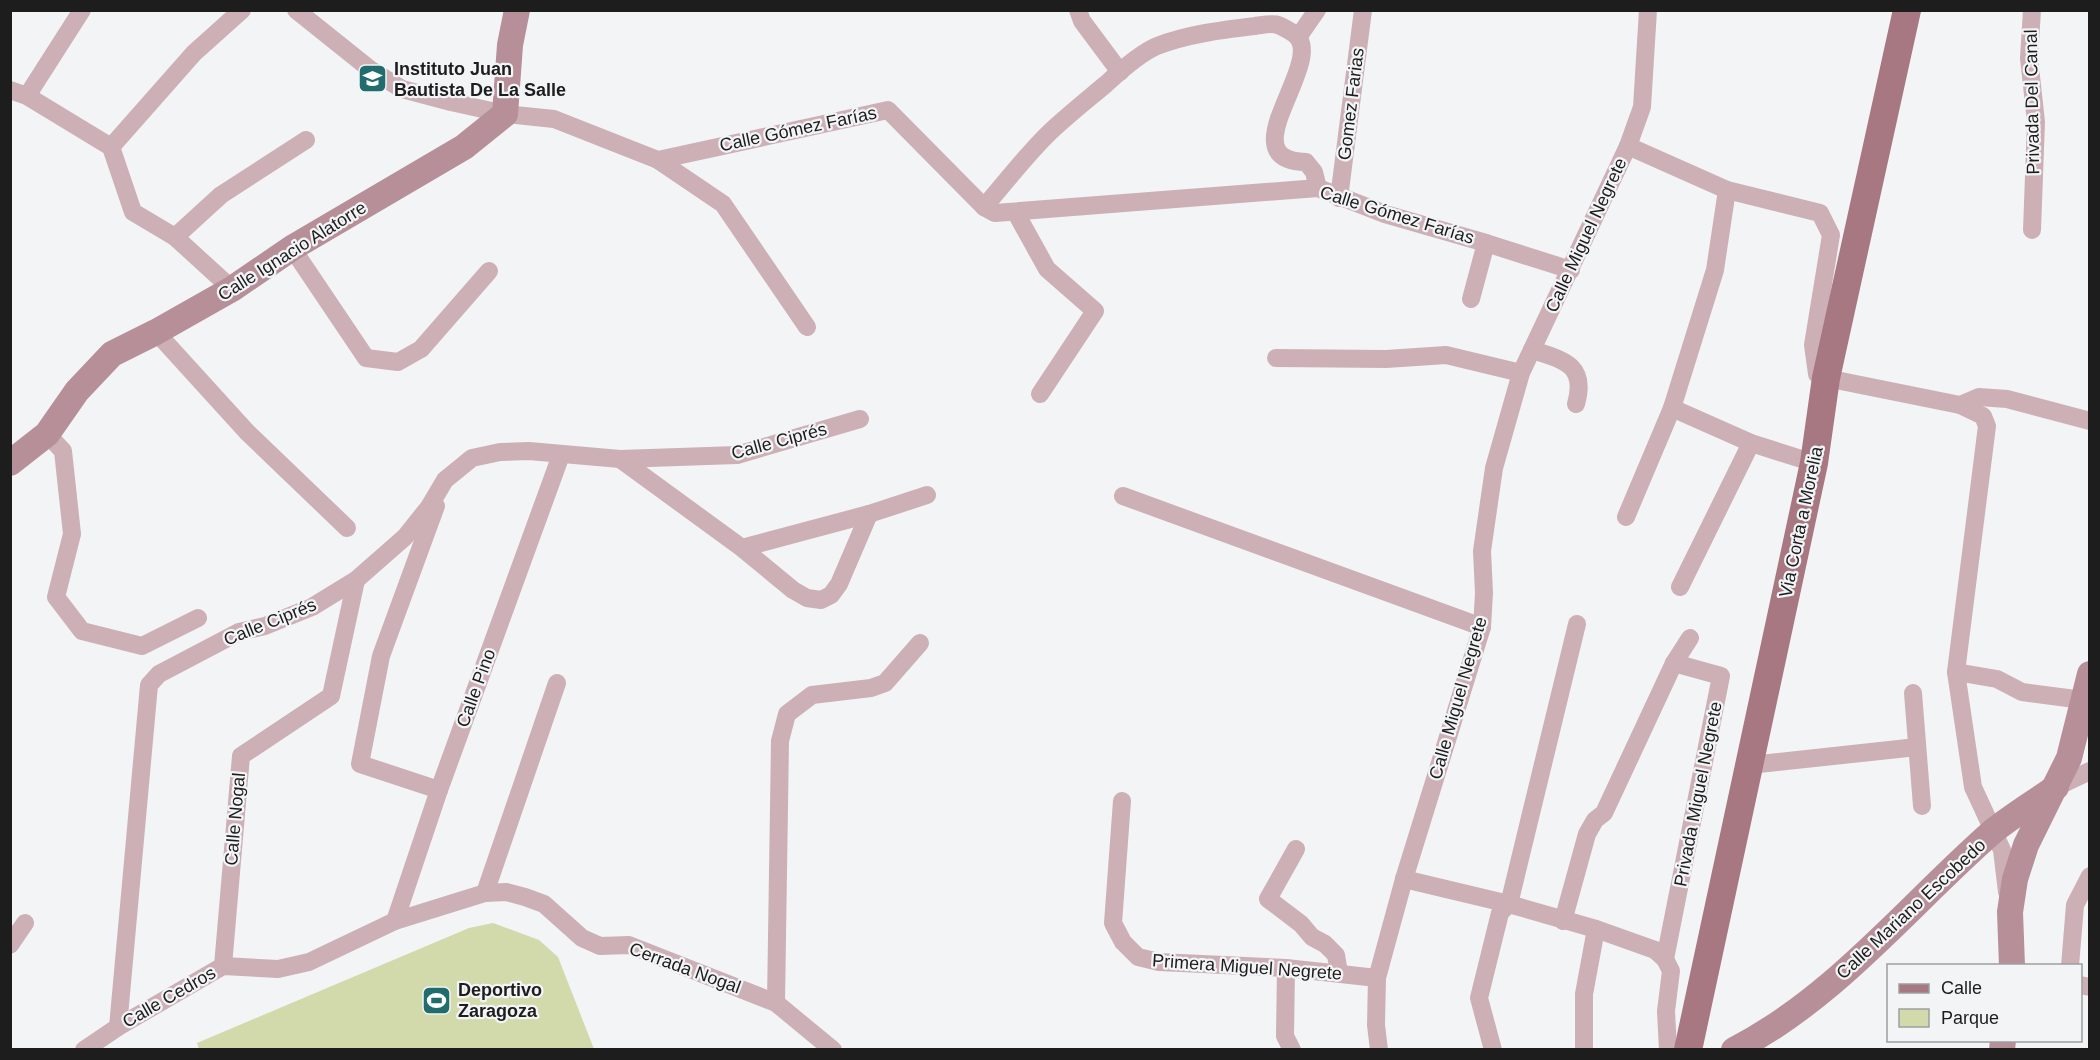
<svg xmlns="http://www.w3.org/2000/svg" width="2100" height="1060" font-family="Helvetica,sans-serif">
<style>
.green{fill:#d2d9ab}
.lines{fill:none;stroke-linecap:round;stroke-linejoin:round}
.street{stroke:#ccb0b6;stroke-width:18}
.secondary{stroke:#b78f98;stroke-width:26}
.primary{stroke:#a77782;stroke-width:28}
.labels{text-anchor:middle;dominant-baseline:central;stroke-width:4.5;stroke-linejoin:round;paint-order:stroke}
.poi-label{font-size:18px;font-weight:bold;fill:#1d1d1e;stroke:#f3f4f6;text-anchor:start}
.street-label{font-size:18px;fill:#1d1d1e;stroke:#f3f4f6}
</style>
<rect width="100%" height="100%" fill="#f3f4f6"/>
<path class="green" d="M 493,923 L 539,940 L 558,957 L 594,1049 L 199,1049 L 197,1043 L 469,928 Z"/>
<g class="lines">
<g class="street">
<path d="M 296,10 L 371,70 L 402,89 L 451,102 L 505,114 L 554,119 L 658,160 L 888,110 L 984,207 L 995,213 L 1318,188 L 1385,214 L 1486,243 L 1571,270"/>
<path d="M 1078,10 L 1082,21 L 1120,72"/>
<path d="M 1299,36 L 1317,10"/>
<path d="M 10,90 L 27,96 L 111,147 L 133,212 L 175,237 L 232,289"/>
<path d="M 27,96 L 82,10"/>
<path d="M 1628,146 L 1727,190 L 1820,213 L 1831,235 L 1813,345 L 1817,374 L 1826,378 L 1960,405 L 1979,397 L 2007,399 L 2090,421"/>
<path d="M 111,147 L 194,53 L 242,10"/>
<path d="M 658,160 L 723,204 L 807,327"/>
<path d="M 1339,198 L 1363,10"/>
<path d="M 984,207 C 1006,182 1026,155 1050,132 C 1068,115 1087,100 1106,84 C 1119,72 1140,53 1157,46 C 1188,34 1222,30 1255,26 C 1275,23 1275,22 1293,33 C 1332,57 1225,160 1306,162 L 1314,172 L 1318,188"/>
<path d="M 1016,213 L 1047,269 L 1095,311 L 1040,394"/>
<path d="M 2032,230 L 2036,122 L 2029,58 L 2032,10"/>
<path d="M 175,237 L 221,195 L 306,140"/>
<path d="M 292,248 L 366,358 L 398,362 L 421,349 L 489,271"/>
<path d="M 1471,299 L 1486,243"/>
<path d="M 156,332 L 247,432 L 347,528"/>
<path d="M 1532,350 C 1564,360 1587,365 1576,404"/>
<path d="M 1276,358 L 1386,359 L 1446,355 L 1521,373"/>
<path d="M 1960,405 L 1983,416 L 1987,426 L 1956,672 L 1973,787 L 2002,850 L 2007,892"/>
<path d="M 1672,408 L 1751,443 L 1814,463"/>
<path d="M 47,434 L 63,451 L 72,534 L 56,597 L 82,631 L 142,646 L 198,618"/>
<path d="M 620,459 L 742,548 L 793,590 L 807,598 L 821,600 L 831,595 L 839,584 L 869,514"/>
<path d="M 1123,496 L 1482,627"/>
<path d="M 436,506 L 381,656 L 360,764 L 439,790"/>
<path d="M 1626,517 L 1672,408 L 1715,270 L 1727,190"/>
<path d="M 742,548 L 869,514 L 927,495"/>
<path d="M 1680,587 L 1751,443"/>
<path d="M 1956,672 L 1997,679 L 2022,692 L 2083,700"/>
<path d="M 1913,693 L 1922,806"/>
<path d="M 1750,765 L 1917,747"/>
<path d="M 2056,787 L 2090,771"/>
<path d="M 1122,801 L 1113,923 L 1123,942 L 1138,957 L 1159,962 L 1286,968 L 1377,978"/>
<path d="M 1296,849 L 1268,899 L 1301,924 L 1312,937 L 1325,944 L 1336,955 L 1339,973"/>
<path d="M 1404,879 L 1509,904 L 1596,929 L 1655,950 L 1665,959 L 1671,971 L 1666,1011 L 1668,1050"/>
<path d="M 485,893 L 557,683"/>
<path d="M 395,921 L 439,790 L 561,455"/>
<path d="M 1563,921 L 1587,834 L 1595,820 L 1604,813 L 1674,663 L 1690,638"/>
<path d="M 10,945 L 25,923"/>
<path d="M 1665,959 L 1721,676 L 1674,663"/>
<path d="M 223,966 L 241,756 L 331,696 L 356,580"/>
<path d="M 2070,966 L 2075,905 L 2090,876"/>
<path d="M 1286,968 L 1285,1036 L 1292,1050"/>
<path d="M 2080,985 L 2090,987"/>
<path d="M 776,1003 L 780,741 L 787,714 L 812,695 L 871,688 L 885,683 L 920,643"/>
<path d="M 118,1027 L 149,685 L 159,674 L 239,632 L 265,626 L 312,607 L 356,580 L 405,537 L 429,507 L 445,480 L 472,458 L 500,452 L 529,451 L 620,459 L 737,455 L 860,419"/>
<path d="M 84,1050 L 118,1027 L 223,966 L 278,969 L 309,962 L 395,921 L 485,893 L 506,892 L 525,897 L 544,904 L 582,938 L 600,946 L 629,945 L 776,1003 L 833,1050"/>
<path d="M 1379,1050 L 1376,1025 L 1377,978 L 1404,879 L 1482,627 L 1484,593 L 1482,551 L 1494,468 L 1521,373 L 1628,146 L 1642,107 L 1648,10"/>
<path d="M 1493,1050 L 1479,998 L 1500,913 L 1509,904 L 1577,624"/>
<path d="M 1584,1050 L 1584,994 L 1596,929"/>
</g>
<g class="secondary">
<path d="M 10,463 L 47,434 L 77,391 L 112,354 L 156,332 L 232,289 L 292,248 L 464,147 L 505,114 L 510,45 L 517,10"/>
<path d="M 2012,966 L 2010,912 L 2015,879 L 2026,845 L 2069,758 L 2090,674"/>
<path d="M 1734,1050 C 1835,998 1908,906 1992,832 C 2012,816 2035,802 2056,787"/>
<path d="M 2002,1050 L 2003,1040"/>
</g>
<path class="primary" d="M 1688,1050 L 1814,463 L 1826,378 L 1907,10"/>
</g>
<defs>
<symbol id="school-square" viewBox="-11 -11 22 22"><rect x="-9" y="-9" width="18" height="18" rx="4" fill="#216d6d" stroke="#f3f4f6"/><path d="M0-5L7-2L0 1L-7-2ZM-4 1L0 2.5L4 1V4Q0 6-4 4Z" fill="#fff"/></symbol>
<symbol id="stadium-square" viewBox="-11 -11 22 22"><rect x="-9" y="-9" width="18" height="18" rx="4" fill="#216d6d" stroke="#f3f4f6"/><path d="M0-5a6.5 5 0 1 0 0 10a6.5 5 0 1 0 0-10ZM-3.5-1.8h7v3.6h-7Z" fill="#fff"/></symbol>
</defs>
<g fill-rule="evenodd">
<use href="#school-square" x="356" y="62" width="33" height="33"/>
<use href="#stadium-square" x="420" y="984" width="33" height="33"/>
</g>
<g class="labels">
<g class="poi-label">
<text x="394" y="69">Instituto Juan<tspan x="394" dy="21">Bautista De La Salle</tspan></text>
<text x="458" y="990">Deportivo<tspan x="458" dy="21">Zaragoza</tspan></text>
</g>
<g class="street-label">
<text transform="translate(2032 102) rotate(-91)">Privada Del Canal</text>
<text transform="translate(1351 104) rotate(-83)">Gomez Farias</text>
<text transform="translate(798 129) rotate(-12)">Calle Gómez Farías</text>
<text transform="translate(1397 215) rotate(17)">Calle Gómez Farías</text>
<text transform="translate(1586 235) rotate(-65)">Calle Miguel Negrete</text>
<text transform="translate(292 251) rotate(-32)">Calle Ignacio Alatorre</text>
<text transform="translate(779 441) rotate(-15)">Calle Ciprés</text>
<text transform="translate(1801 522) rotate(-78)">Via Corta a Morelia</text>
<text transform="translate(270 622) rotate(-22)">Calle Ciprés</text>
<text transform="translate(476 688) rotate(-70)">Calle Pino</text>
<text transform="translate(1458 698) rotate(-74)">Calle Miguel Negrete</text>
<text transform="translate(1698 794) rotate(-79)">Privada Miguel Negrete</text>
<text transform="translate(235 819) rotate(-85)">Calle Nogal</text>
<text transform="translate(1911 909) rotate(-43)">Calle Mariano Escobedo</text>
<text transform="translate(1247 967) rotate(4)">Primera Miguel Negrete</text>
<text transform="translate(685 968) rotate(20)">Cerrada Nogal</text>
<text transform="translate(169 997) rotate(-30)">Calle Cedros</text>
</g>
</g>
<rect width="2100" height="1060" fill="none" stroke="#1d1d1e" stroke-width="24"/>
<rect x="1887" y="964" width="195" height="78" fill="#f3f4f6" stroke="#9d9ea0" stroke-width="1.5"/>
<rect x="1899" y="984" width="30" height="9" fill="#a77782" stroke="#9d9ea0" stroke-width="1.5"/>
<text x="1941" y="994" font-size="18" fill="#1d1d1e">Calle</text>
<rect x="1899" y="1009" width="30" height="18" fill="#d2d9ab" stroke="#9d9ea0" stroke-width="1.5"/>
<text x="1941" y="1024" font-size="18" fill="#1d1d1e">Parque</text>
</svg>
